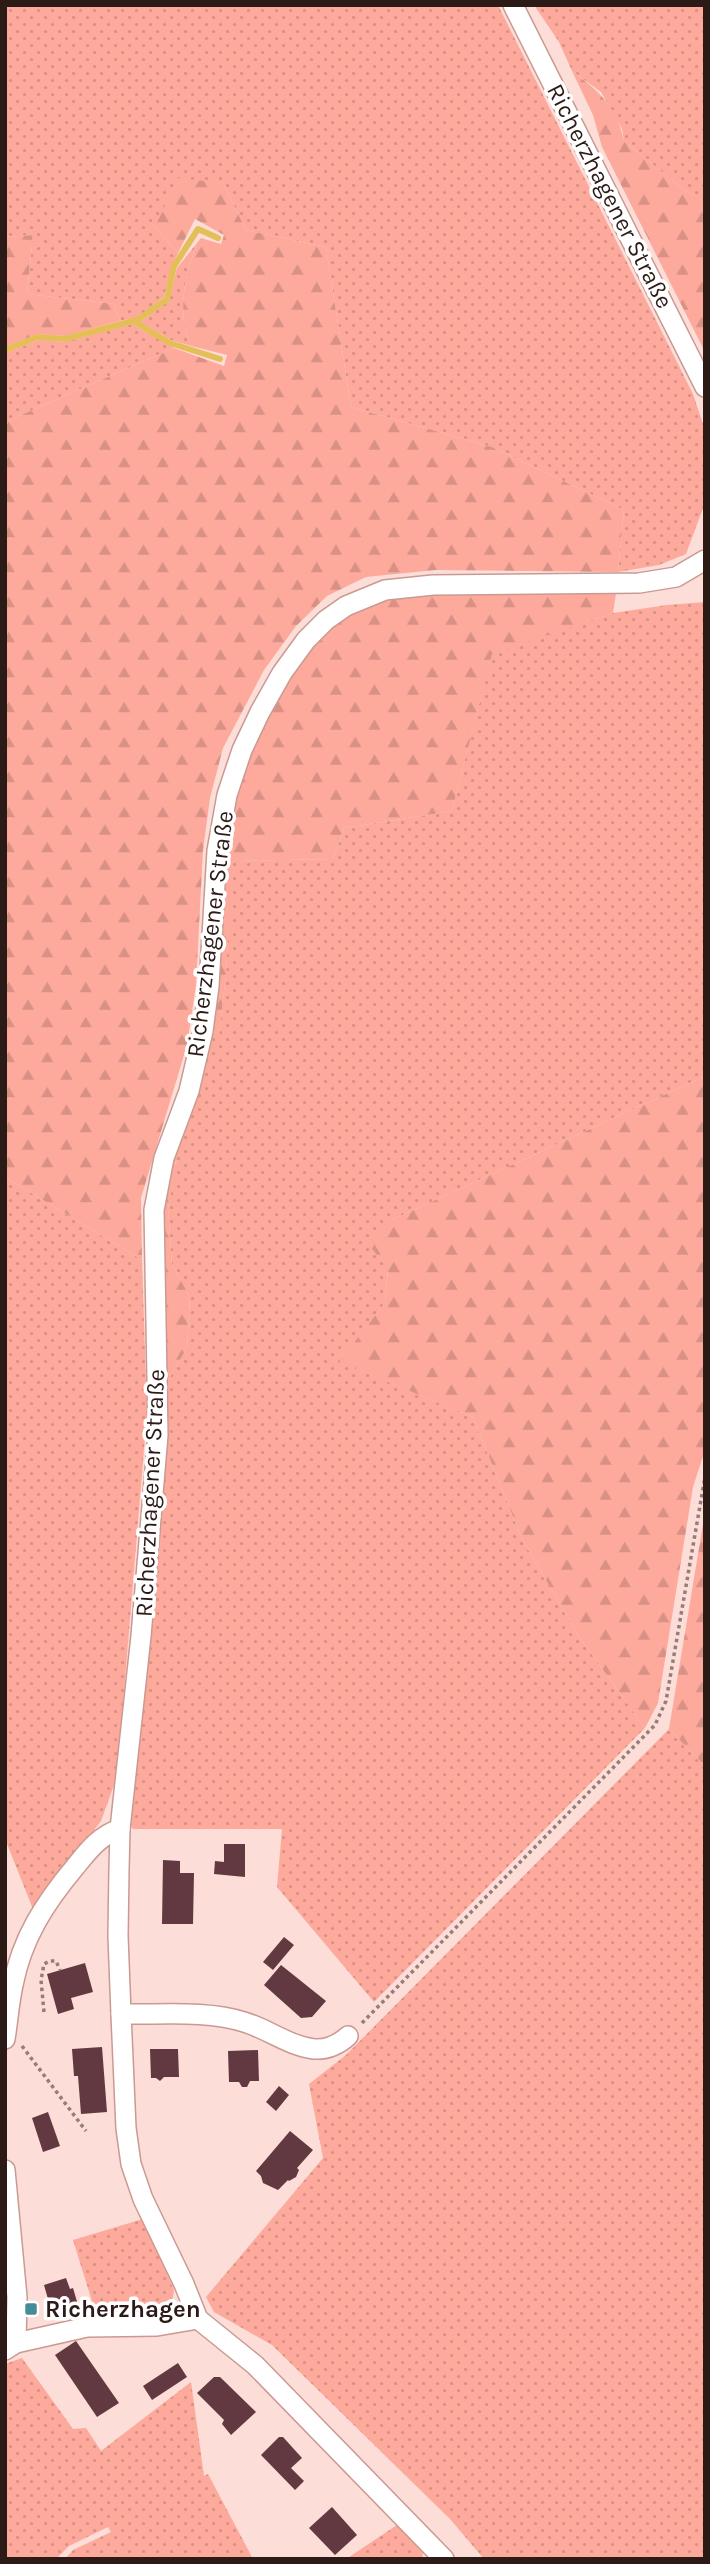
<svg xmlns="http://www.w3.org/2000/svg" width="710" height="2564" font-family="Karla,sans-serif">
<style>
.grass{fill:url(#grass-dots)}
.forest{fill:url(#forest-firs)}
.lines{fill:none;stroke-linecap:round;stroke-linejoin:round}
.stream{stroke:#e4be57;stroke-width:6}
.building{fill:#623940}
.minor-casing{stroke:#ca9a92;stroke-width:22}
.path{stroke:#957d78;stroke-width:3.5;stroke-dasharray:3.5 3.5;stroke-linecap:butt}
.minor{stroke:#fff;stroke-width:19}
.poi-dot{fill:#468c97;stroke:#fff;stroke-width:2.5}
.labels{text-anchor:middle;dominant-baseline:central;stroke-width:7;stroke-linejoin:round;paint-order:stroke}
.street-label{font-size:24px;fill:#2c1a17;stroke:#fff}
.poi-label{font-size:24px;font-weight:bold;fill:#2c1a17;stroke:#fff;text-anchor:start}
</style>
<defs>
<pattern id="grass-dots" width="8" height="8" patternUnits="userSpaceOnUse" patternTransform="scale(1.75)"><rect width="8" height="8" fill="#fda99c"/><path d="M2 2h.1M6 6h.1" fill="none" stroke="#d99186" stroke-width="1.8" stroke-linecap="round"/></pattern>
<pattern id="forest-firs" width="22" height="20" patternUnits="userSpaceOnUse" patternTransform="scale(1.75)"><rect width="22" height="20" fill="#fda99c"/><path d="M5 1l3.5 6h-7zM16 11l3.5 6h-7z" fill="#d99186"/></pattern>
</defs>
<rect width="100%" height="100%" fill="#fcddd7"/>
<g class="grass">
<path d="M 5,5 L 498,5 L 693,394 L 705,430 L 705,503 L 686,554 L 659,565 L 618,572 L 624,510 L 492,447 L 351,407 L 326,247 L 246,230 L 223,183 L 155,227 L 178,253 L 172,265 L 164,297 L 138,317 L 120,321 L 114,304 L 27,294 L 33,235 L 5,237 Z"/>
<path d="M 534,5 L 705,5 L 705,201 L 684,190 L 624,141 L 622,129 L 601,92 L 572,71 L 559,42 Z"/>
<path d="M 197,243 C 185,275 176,313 191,346 L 171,340 L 140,322 L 169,301 L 177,268 Z"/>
<path d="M 132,324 L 174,348 L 5,422 L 5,353 L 39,340 L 65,342 Z"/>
<path d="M 705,602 L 705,1076 L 392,1220 L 385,1303 L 340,1362 L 473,1417 L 522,1539 L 578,1635 L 645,1728 L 374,2002 L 277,1887 L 282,1829 L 133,1829 L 129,1823 L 164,1446 L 167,1382 L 187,1348 L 190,1297 L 172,1264 L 168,1208 L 177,1161 L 169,1167 L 209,1035 L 219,1035 L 226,973 L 232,861 L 333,859 L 344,828 L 452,811 L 492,653 L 613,613 L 667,605 Z"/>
<path d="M 5,1177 L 142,1260 L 147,1413 L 117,1777 L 101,1821 L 33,1909 L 5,1839 Z"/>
<path d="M 669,1729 L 705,1766 L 705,2559 L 484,2559 L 450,2519 L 272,2345 L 214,2312 L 206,2297 L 323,2158 L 309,2084 L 346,2055 Z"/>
<path d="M 143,2219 L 174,2290 L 172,2303 C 148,2316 123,2314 96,2314 L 73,2240 Z"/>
<path d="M 22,2358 L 73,2429 L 86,2428 L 101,2451 L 191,2382 L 204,2476 L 208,2474 L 253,2559 L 65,2559 L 73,2550 L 111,2532 L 108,2527 L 69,2546 L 56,2559 L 5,2559 L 5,2364 Z"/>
<path d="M 397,2525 L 423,2553 L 422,2559 L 346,2559 Z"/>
</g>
<g class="forest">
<path d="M 572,71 C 599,91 617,107 624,141 L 684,190 L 705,201 L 705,352 L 602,147 L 593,115 Z"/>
<path d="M 177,178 L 223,183 L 246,230 L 326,247 L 351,407 L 492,447 L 624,510 L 618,572 L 435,570 L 366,577 L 327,596 L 296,626 L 264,670 L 223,748 L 210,798 L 203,850 L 196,985 L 187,1045 L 141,1198 L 142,1260 L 5,1177 L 5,422 L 174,348 L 224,366 L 227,355 L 191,346 C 176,313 185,275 197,243 L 201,238 L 221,244 L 224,235 L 195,219 L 178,253 L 155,227 Z"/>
<path d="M 33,235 L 27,294 L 114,304 L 120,321 L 65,336 L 38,334 L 5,347 L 5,237 Z"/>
<path d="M 417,592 L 616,593 L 613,613 L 492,654 L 452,811 L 344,828 L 333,859 L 233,861 L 226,973 L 219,1036 L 209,1035 L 224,853 L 241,772 L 289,673 L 324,632 L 348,615 L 387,599 Z"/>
<path d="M 705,1076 L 705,1450 L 693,1487 L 658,1703 L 645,1728 L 578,1635 L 522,1539 L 473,1417 L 339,1362 L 385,1303 L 388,1269 L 370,1246 L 392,1220 Z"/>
<path d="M 178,1161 L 168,1208 L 172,1264 L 190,1297 L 187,1348 L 167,1382 L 160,1246 L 161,1210 L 169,1167 Z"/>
<path d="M 705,1512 L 705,1766 L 669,1729 Z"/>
</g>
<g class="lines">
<g class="stream">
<path d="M 133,321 L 139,319 L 167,299 L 174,266 L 198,229 L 218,238"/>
<path d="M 5,350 L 38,337 L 65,339 L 133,321 L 170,343 L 220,359"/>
</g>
</g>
<g class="building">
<path d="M 224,1844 L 245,1844 L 245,1877 L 214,1874 L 215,1861 L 224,1862 Z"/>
<path d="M 163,1860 L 180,1861 L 180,1873 L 194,1873 L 193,1924 L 162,1924 Z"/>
<path d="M 284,1937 L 294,1945 L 273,1970 L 263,1962 Z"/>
<path d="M 85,1963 L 93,1992 L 71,1998 L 74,2009 L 58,2014 L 47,1974 Z"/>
<path d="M 281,1965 L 326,2001 L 312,2017 L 301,2018 L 264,1985 Z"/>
<path d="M 102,2047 L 107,2112 L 81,2114 L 78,2076 L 74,2076 L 72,2049 Z"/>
<path d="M 150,2049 L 178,2049 L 179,2077 L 164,2077 L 160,2081 L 156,2078 L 151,2078 Z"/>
<path d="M 258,2050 L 259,2081 L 250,2081 L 247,2087 L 242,2087 L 239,2082 L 229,2082 L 228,2051 Z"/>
<path d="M 279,2086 L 289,2095 L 276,2111 L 266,2102 Z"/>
<path d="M 48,2112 L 60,2146 L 43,2152 L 32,2118 Z"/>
<path d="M 290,2131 L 313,2150 L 297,2168 L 299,2170 L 296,2177 L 289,2181 L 288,2180 L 278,2190 L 263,2183 L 261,2176 L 256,2171 Z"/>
<path d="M 66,2278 L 70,2289 L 73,2288 L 78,2305 L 52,2313 L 44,2285 Z"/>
<path d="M 76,2341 L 119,2403 L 97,2417 L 55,2355 Z"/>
<path d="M 178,2363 L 187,2377 L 152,2400 L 143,2386 Z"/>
<path d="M 214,2377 L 220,2377 L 256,2412 L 231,2435 L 222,2424 L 224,2420 L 197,2393 Z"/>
<path d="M 279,2437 L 283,2437 L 302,2458 L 291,2468 L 304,2481 L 295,2490 L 261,2455 Z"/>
<path d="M 332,2507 L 357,2535 L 335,2555 L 309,2528 Z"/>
</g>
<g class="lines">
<defs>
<g id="minor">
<path d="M 513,5 L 705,387"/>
<path d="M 121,2014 C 161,2015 206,2010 244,2022 C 268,2029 289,2046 314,2049 C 328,2050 338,2045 348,2036"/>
<path d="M 5,2039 C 8,2021 9,2003 13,1985 C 22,1938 45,1903 75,1867 C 88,1851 100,1835 120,1829"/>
<path d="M 5,2170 L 17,2297 L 16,2343"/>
<path d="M 5,2350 L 16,2343 L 87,2327 L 157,2326 L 198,2319"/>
<path d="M 444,2559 L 255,2365 L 198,2319 L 184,2284 L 143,2199 L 131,2164 L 126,2128 L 121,2014 L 118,1936 L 119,1869 L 120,1829 L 141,1636 L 158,1435 L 154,1210 L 164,1158 L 189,1091 L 203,1031 L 209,986 L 217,851 L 227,795 L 242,750 L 260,712 L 282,673 L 306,640 L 326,620 L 346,606 L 385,590 L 433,585 L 639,583 L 676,577 L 705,560"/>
</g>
</defs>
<use href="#minor" class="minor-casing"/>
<g class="path">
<path d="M 44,2012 L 41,1980 L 44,1964 L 50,1961 L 56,1961 L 60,1970"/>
<path d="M 362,2023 L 655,1725 L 666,1701 L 705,1477"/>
<path d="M 22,2046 L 86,2131"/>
</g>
<use href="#minor" class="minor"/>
</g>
<rect class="poi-dot" x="24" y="2302" width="14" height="14" rx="3.5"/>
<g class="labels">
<g class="street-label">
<text transform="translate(610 196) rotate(63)">Richerzhagener Straße</text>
<text transform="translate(210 934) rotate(-83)">Richerzhagener Straße</text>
<text transform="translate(150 1493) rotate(-87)">Richerzhagener Straße</text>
</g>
<g class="poi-label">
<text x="45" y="2309">Richerzhagen</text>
</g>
</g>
<rect width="710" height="2564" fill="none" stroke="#2c1a17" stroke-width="14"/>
</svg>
